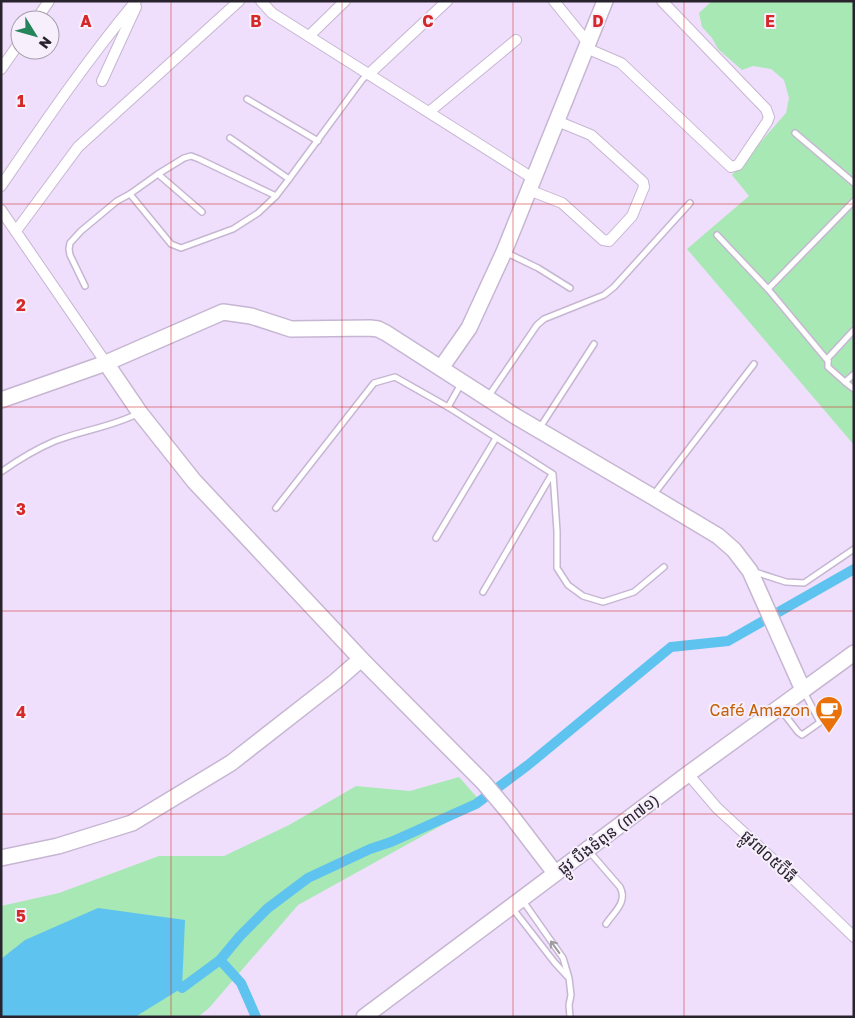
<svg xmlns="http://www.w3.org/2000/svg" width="855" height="1018" font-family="'Golos Text','Noto Sans Khmer',sans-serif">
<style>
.green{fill:#a7e8b5}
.water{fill:#5ec3ee}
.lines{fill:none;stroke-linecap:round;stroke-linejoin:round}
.canal{stroke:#5ec3ee;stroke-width:10}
.lane-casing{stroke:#c6b6d2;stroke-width:8}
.street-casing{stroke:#c6b6d2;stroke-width:12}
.secondary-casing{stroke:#c6b6d2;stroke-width:18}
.lane{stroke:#fff;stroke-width:5}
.street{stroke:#fff;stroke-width:10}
.secondary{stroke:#fff;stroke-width:15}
.oneway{stroke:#9f9ca1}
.grid{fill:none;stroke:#d62828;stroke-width:1;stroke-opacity:0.55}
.labels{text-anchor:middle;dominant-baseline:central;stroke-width:4;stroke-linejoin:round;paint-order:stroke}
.food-label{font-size:16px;fill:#c56008;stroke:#f7f0fc;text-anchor:end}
.street-label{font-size:16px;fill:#29232e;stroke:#f7f0fc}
.grid-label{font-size:16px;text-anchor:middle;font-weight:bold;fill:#d62828;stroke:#f7f0fc;stroke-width:4;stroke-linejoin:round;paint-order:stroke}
</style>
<rect width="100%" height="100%" fill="#efdffc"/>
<g class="green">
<path d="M 712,1 L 854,1 L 854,445 L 687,249 L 749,196 L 732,175 L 786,113 L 789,98 L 784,80 L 771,69 L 753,66 L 742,70 L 718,49 L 712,38 L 702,27 L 699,13 Z"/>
<path d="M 459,777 L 482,803 L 298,905 L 209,1008 L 198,1017 L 1,1017 L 1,906 L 59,893 L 159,856 L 224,856 L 289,825 L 356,786 L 410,791 Z"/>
</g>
<path class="water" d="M 98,908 L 185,920 L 182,988 L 135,1017 L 1,1017 L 1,959 L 25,940 Z"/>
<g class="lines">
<g class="canal">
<path d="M 220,960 L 241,983 L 256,1017"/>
<path d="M 182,988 L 220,960 L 240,936 L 268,908 L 308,878 L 370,849 L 391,842 L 476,804 L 528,765 L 671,647 L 728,641 L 854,569"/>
</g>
<defs>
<g id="lane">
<path d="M 247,99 L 318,141"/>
<path d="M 795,133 L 854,183"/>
<path d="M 230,138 L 289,179"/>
<path d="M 158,174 L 202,212"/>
<path d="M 130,194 L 171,244 L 181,248 L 233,229 L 258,213 L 276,196 L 289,179 L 362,80 L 368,74"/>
<path d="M 717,235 L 768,289 L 828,361"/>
<path d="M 505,252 L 538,268 L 570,288"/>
<path d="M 85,286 L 70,255 L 69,249 L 70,243 L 81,231 L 117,201 L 130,194 L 158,174 L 184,158 L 191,156 L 199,159 L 276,196"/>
<path d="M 768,289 L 854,201"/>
<path d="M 854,374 L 845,382 L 854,389"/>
<path d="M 845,382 L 828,367 L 828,358 L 854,330"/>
<path d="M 488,397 L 537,325 L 544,319 L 604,295 L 614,287 L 690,203"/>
<path d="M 448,407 L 461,384"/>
<path d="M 539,429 L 594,344"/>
<path d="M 1,472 C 18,460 36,449 55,441 C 83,430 112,427 139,413"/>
<path d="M 654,494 L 754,364"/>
<path d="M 276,508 L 374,383 L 395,377 L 448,407 L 553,474 L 557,531 L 557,568 L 568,585 L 583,596 L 603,602 L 634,592 L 664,567"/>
<path d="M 436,538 L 496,438"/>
<path d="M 755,572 L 786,582 L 804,583 L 854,549"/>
<path d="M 483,592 L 552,474"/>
<path d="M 781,710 L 798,732 L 802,735 L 819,723 L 819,720 L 804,692"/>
<path d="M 588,850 L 620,887 C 628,902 614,912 606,924"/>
<path d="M 523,901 L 563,958 L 569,978 L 571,995 L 569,1005 L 570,1017"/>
<path d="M 513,909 L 555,963 L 567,976"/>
</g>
<g id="street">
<path d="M 261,1 L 272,13 L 534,179"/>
<path d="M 554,1 L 588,43"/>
<path d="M 36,20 L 49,1"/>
<path d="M 309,36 L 345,1"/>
<path d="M 586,48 L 621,63 L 731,167 L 738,165 L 767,122 L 769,117 L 766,109 L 662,1"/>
<path d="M 1,69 L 20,42"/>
<path d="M 369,74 L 447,1"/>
<path d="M 102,81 L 136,7"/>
<path d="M 429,112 L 516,40"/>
<path d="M 1,186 C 44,123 87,60 136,1"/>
<path d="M 529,190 L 562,203 L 603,240 L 609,241 L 632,216 L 644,187 L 643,182 L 591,135 L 557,121"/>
<path d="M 1,210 L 106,363"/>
<path d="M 16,231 L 78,147 L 239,1"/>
<path d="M 688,774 L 717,808 L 780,866 L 854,937"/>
</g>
<g id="secondary">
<path d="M 106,363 L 140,413 L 194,481 L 361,659 L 484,783 L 510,814 L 555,873"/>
<path d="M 441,368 L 469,328 L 504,252 L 605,1"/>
<path d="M 1,400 L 106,363 L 223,312 L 251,316 L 291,329 L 370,328 L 378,329 L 386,333 L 515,416 L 653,497 L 718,536 L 734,550 L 750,571 L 803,690"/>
<path d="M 1,858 L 58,846 L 132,823 L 231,763 L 336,681 L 361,659"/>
<path d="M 364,1017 L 688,774 L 854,653"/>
</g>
</defs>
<use href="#lane" class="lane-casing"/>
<use href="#street" class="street-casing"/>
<use href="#secondary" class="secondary-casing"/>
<use href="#lane" class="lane"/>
<use href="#street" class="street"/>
<use href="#secondary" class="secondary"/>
</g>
<defs><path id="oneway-shaft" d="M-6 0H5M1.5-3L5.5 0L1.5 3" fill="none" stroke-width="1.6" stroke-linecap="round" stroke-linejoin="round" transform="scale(1.25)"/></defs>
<use class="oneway" href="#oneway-shaft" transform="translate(555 947) rotate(-126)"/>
<path class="grid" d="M 171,1 L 171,1017M 342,1 L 342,1017M 513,1 L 513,1017M 684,1 L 684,1017M 1,204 L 854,204M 1,407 L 854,407M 1,611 L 854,611M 1,814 L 854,814"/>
<defs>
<symbol id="cafe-pin" viewBox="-11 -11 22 30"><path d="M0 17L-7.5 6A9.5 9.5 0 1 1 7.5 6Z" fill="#e8710a" stroke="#f7f0fc"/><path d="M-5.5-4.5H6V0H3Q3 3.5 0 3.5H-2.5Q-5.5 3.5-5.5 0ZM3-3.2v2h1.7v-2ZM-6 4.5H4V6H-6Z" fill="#fff"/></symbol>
</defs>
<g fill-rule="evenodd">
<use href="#cafe-pin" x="813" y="694" width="32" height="43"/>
</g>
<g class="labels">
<g class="food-label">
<text x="810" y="710">Café Amazon</text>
</g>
<g class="street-label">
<text transform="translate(608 834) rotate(-37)">ផ្លូវ បឹងទំពុន (៣៧១)</text>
<text transform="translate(769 856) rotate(43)">ផ្លូវ៧០៥ប៊ីធី</text>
</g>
</g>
<g class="grid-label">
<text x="86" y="27">A</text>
<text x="256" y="27">B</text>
<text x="428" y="27">C</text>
<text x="598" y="27">D</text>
<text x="770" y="27">E</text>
<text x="21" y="107">1</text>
<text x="21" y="311">2</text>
<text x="21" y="515">3</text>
<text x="21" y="718">4</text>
<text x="21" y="922">5</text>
</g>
<rect width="855" height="1018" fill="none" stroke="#29232e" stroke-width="5"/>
<g transform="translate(35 35) rotate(127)"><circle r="24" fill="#f7f0fc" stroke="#a59eaa"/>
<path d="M0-4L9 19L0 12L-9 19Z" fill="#26845b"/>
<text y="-8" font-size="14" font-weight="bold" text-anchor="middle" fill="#29232e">N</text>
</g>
</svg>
